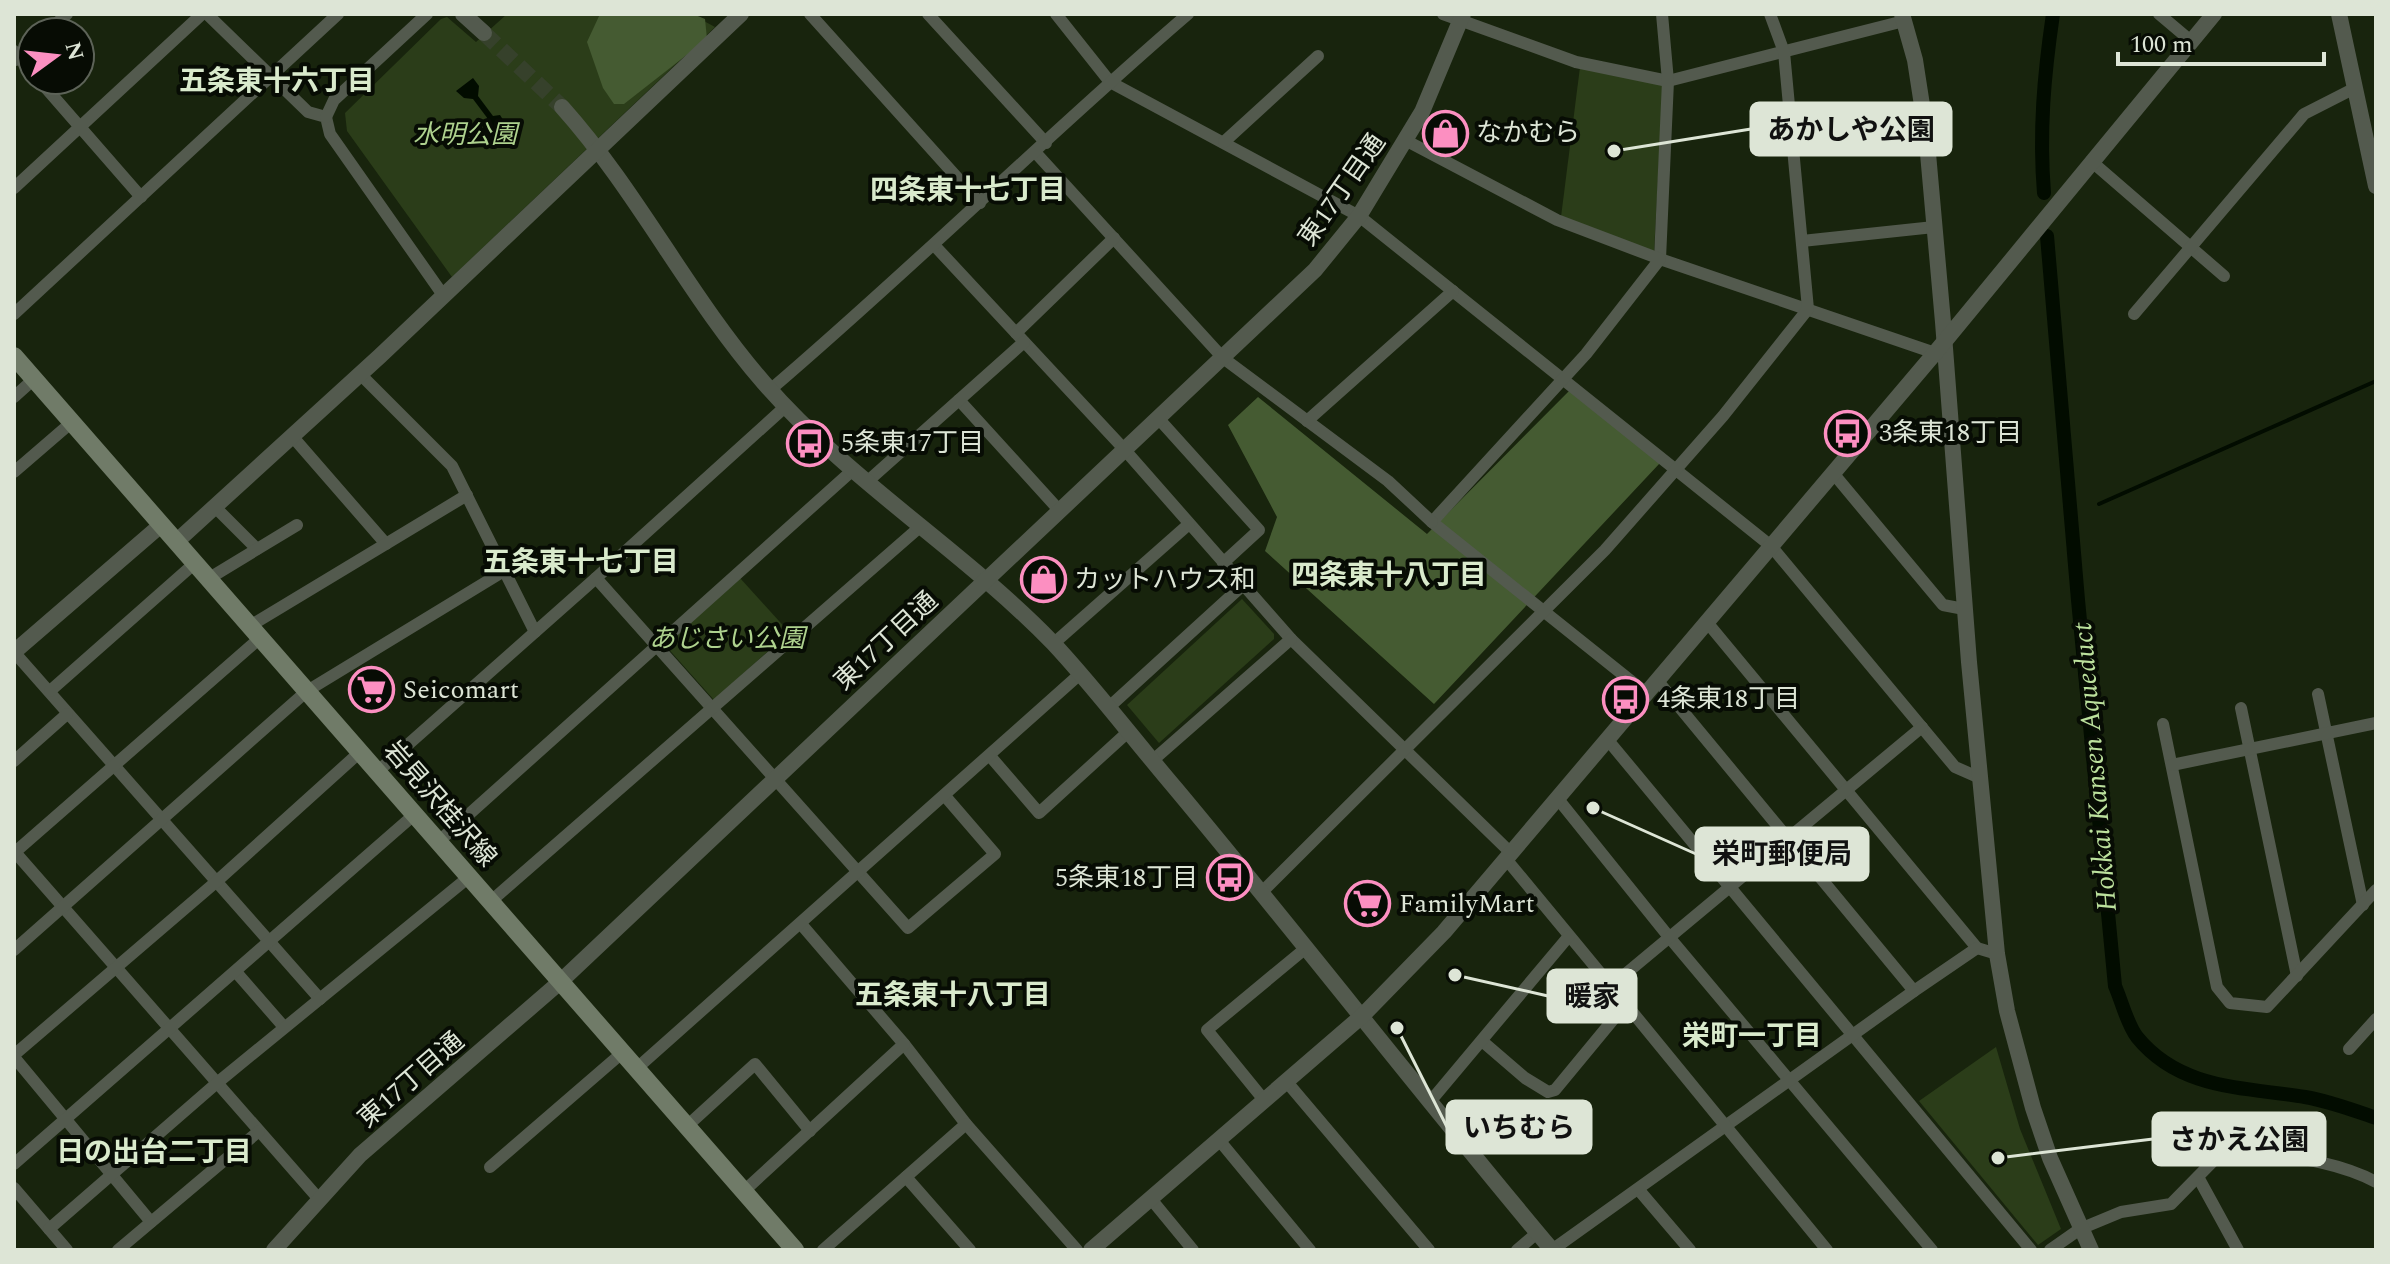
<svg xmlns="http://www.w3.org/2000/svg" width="2390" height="1264" font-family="Spectral,'Noto Sans JP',serif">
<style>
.green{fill:#2b3d19}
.forest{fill:#455b32}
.water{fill:#020c00}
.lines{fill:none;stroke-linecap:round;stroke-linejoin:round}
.stream{stroke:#020c00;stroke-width:4}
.canal{stroke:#020c00;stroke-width:14}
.tertiary-tunnel{stroke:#36412b;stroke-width:16;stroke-dasharray:16 8;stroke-linecap:butt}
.minor{stroke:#535a4e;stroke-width:12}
.tertiary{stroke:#535a4e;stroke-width:16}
.secondary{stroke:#707b68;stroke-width:18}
.labels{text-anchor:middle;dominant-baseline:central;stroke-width:8;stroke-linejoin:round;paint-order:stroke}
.poi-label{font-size:26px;fill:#dde5d6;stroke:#070c04;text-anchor:start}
.park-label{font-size:26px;font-style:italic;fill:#aed28e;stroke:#070c04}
.street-label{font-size:26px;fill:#dde5d6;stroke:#070c04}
.neighbourhood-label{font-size:28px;font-weight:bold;fill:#d9eacc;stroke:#070c04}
.water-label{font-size:28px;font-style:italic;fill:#bce19d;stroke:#070c04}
.leader{fill:none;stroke:#dde5d6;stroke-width:3}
.callout-dot{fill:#dde5d6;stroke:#070c04;stroke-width:3}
.callout{fill:#dde5d6;stroke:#dde5d6;stroke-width:3}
.callout-label{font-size:28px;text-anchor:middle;font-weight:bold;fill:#111}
</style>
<rect width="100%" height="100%" fill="#18240d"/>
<g class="green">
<path d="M 507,14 L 691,14 L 715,27 L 452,277 L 347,131 L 345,113 L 441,19 L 447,17 L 476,42 Z"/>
<path d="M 1580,67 L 1663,85 L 1654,252 L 1561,217 Z"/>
<path d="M 740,578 L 789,632 L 714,700 L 665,645 Z"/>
<path d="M 1242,599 L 1274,634 L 1274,639 L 1159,743 L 1127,705 Z"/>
<path d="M 1996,1047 L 2020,1129 L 2061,1229 L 2038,1245 L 1919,1101 Z"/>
</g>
<g class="forest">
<path d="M 600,14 L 693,14 L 705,19 L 707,39 L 624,104 L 614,104 L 603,88 L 587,42 Z"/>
<path d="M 1573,387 L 1660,463 L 1434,704 L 1265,551 L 1277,517 L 1228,425 L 1258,397 L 1427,534 Z"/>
</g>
<path class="water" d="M 473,78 L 479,86 L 478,96 L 493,116 L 500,115 L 512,134 L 499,143 L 483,125 L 488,119 L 473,99 L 464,98 L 456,91 Z"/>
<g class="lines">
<path class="stream" d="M 2099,504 L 2376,381"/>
<g class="canal">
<path d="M 2044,193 C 2039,132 2044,75 2053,14"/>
<path d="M 2047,236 L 2078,600 L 2115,986 C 2122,1002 2127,1024 2137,1037 C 2180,1090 2244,1087 2305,1097 C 2329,1101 2353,1110 2376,1118"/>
</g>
<path class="tertiary-tunnel" d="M 484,33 L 562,107"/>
<g class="minor">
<path d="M 207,14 L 308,112 L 326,117 L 330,134 L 443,295"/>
<path d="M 810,14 L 980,203"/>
<path d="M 928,14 L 1046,143"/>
<path d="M 1056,14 L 1110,82 L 1359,216 L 1771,546 L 1955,767 L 1980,778"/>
<path d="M 1443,14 L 1576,62 L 1668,81 L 1904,21"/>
<path d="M 1662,14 L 1668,81 L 1660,259 L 1935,353"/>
<path d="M 2159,14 L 2191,41"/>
<path d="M 47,32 L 67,14"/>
<path d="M 14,51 L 32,72"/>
<path d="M 16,60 L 32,46"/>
<path d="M 39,80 L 141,197"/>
<path d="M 326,117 L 334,100 L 427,14"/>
<path d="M 1405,140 L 1557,220 L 1660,259 L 1586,354 L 1432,522 L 1646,693"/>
<path d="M 1224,142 L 1318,56"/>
<path d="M 1035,152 L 1223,358 L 1388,481 L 1432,522"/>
<path d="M 2091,161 L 2224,276"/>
<path d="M 14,188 L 202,14"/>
<path d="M 1802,241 L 1934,227"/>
<path d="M 934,245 L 1124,449 L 1291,639 L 1511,853"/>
<path d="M 14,314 L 338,14"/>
<path d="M 2134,314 L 2304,114 L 2355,88"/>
<path d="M 1016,333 L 1114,238"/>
<path d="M 360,374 L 452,466 L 535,632"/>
<path d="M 770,390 C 913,268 1046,136 1188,14"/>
<path d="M 14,397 L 34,379"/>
<path d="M 959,400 L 1059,510"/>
<path d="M 1158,418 L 1259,530 L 1223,563"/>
<path d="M 1307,421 L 1453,291"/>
<path d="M 292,436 L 386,544"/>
<path d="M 14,472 L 72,422"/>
<path d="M 1833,473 L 1943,605 L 1964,609"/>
<path d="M 868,481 L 1024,342"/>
<path d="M 215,507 L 257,549"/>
<path d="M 596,578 L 908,928 L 995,854 L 945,796"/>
<path d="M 208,579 L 297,525"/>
<path d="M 1706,621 L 1977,948 L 1997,954"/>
<path d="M 250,626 L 467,495"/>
<path d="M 1053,644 L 1189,524"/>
<path d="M 14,652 L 320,999"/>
<path d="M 1657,680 L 1914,991 L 1977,948"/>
<path d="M 50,691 L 195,563"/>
<path d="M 2318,694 L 2363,905"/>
<path d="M 1108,708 L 1243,585"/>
<path d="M 2241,708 L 2297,976"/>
<path d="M 2163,724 L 2217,987 L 2230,1003 L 2267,1007 L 2376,890"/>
<path d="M 1607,739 L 2031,1250"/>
<path d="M 990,756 L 1039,813 L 1128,732"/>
<path d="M 14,761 L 67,714"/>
<path d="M 1152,761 L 1291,639"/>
<path d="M 2172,765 L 2376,723"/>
<path d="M 377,772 L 596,578 L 785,407"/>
<path d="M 1558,799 L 1669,937 L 1932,1250"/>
<path d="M 438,842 L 854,469"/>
<path d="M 14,851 L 318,1198"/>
<path d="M 14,853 L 260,638"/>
<path d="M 1506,859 L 1611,986"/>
<path d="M 1262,892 L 1605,550 L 1723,416 L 1808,309 L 1784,52 L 1770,14"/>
<path d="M 490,902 L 921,526"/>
<path d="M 801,924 L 904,1044 L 966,1124 L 1077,1250"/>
<path d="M 14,950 L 307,691 L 504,571"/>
<path d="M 236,972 L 284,1027"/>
<path d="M 1482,1041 L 1525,1078 L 1548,1092 L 1555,1090 L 1626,1004"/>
<path d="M 2349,1049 L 2376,1019"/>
<path d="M 14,1055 L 217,881 L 360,752"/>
<path d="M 14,1057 L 151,1222"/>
<path d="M 636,1069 L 1080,674"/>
<path d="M 1286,1081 L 1429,1250"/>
<path d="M 1264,1100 L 1207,1030 L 1306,948"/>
<path d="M 1429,1103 L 1569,936"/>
<path d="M 686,1127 L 755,1064 L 810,1131"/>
<path d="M 1219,1140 L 1310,1250"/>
<path d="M 14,1164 L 415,814"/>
<path d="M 490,1167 L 622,1053"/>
<path d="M 906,1177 L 970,1250"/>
<path d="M 2198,1177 L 2238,1250"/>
<path d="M 14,1188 L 67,1250"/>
<path d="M 1638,1189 L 1690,1250"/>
<path d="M 744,1191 L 904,1044"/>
<path d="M 1151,1199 L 1193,1250"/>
<path d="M 49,1229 L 217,1083 L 469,877"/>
<path d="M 118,1250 L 259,1131"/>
<path d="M 823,1250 L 966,1124"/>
<path d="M 1517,1250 L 1537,1233"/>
<path d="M 1552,1250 L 1914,991"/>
<path d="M 1827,1250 L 1611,986 L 1922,727"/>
<path d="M 2050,1250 L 2080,1229 L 2121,1212 L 2171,1204 L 2224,1150 L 2232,1148 C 2279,1156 2333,1159 2376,1182"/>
</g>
<g class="tertiary">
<path d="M 463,14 L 484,33"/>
<path d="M 1902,14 L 1915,60 L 1926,131 L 1943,322 L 1969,662 L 1997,954 L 2007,1011 L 2033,1108 L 2050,1158 L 2091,1250"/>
<path d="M 2339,14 L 2376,186"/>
<path d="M 562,107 C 638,192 689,297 764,383 C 849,481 963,550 1053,643 C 1096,689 1135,741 1176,789 C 1303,941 1424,1098 1552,1250"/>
<path d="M 176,542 L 380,356 L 741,14"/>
<path d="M 14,652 L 161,525"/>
<path d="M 274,1250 L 360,1155 L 560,982 L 1315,270 L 1359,216 L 1422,112 L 1463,14"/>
<path d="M 1091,1250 L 1362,1016 L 1444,932 L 1935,353 L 2214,14"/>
</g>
<path class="secondary" d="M 14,356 L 795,1250"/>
</g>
<defs>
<symbol id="shop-ring" viewBox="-11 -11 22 22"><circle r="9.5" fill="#070c04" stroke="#fc8fc1" stroke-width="1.5"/><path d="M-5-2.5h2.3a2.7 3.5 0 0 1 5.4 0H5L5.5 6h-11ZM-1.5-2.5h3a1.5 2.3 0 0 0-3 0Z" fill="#fc8fc1"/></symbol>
<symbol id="bus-ring" viewBox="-11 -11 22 22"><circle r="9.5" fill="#070c04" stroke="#fc8fc1" stroke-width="1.5"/><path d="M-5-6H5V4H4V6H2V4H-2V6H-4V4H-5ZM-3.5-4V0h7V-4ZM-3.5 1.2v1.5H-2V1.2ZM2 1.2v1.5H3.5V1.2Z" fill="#fc8fc1"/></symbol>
<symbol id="supermarket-ring" viewBox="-11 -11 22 22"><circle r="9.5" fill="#070c04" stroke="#fc8fc1" stroke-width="1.5"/><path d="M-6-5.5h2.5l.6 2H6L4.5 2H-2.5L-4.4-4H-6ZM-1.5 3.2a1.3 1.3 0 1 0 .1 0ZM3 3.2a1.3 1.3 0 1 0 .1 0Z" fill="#fc8fc1"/></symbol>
</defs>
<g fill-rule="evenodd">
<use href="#shop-ring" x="1420" y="108" width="51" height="51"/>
<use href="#bus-ring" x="1822" y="408" width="51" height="51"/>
<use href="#bus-ring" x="784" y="418" width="51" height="51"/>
<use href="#shop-ring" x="1018" y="554" width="51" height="51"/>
<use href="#supermarket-ring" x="346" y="664" width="51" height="51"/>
<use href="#bus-ring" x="1600" y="674" width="51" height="51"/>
<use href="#bus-ring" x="1204" y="852" width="51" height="51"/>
<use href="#supermarket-ring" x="1342" y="878" width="51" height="51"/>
</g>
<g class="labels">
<g class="poi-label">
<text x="1476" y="133">なかむら</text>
<text x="1879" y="433">3条東18丁目</text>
<text x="841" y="443">5条東17丁目</text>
<text x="1074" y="580">カットハウス和</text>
<text x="403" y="690">Seicomart</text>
<text x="1657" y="699">4条東18丁目</text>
<text x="1198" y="878" text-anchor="end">5条東18丁目</text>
<text x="1399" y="904">FamilyMart</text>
</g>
<g class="park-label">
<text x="465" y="135">水明公園</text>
<text x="727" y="639">あじさい公園</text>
</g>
<g class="street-label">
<text transform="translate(1342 190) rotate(-55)">東17丁目通</text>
<text transform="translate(886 641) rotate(-43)">東17丁目通</text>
<text transform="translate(440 804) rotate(49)">岩見沢桂沢線</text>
<text transform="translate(411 1080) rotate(-41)">東17丁目通</text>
</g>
<g class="neighbourhood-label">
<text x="277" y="81">五条東十六丁目</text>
<text x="968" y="190">四条東十七丁目</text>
<text x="581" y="562">五条東十七丁目</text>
<text x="1389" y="575">四条東十八丁目</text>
<text x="953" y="995">五条東十八丁目</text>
<text x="1752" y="1036">栄町一丁目</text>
<text x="154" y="1152">日の出台二丁目</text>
</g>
<g class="water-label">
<text transform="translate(2095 767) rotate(-95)">Hokkai Kansen Aqueduct</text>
</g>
</g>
<path class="leader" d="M1614 151L1751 129M1593 808L1696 854M1455 975L1548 996M1397 1028L1447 1127M1998 1158L2153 1139"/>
<g class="callout-dot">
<circle cx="1614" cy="151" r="8"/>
<circle cx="1593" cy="808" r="8"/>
<circle cx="1455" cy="975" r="8"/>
<circle cx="1397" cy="1028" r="8"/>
<circle cx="1998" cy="1158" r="8"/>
</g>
<g class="callout">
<rect x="1751" y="103" width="200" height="52" rx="8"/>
<rect x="1696" y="828" width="172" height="52" rx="8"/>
<rect x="1548" y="970" width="88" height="52" rx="8"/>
<rect x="1447" y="1101" width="144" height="52" rx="8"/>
<rect x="2153" y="1113" width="172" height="52" rx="8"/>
</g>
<g class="callout-label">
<text x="1851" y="139">あかしや公園</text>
<text x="1782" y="863">栄町郵便局</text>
<text x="1592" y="1006">暖家</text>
<text x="1519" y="1137">いちむら</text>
<text x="2239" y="1149">さかえ公園</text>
</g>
<rect width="2390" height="1264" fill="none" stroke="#dde5d6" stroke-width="32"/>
<g transform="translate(56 56) rotate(75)"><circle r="38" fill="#070c04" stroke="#5d6358" stroke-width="2"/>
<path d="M0-6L14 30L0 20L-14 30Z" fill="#fc8fc1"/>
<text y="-12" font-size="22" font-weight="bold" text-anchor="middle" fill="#dde5d6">N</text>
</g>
<path d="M2118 52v12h206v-12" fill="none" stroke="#dde5d6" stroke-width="4"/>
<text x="2130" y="52" font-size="24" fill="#dde5d6" stroke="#070c04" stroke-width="6" paint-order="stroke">100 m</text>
</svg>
